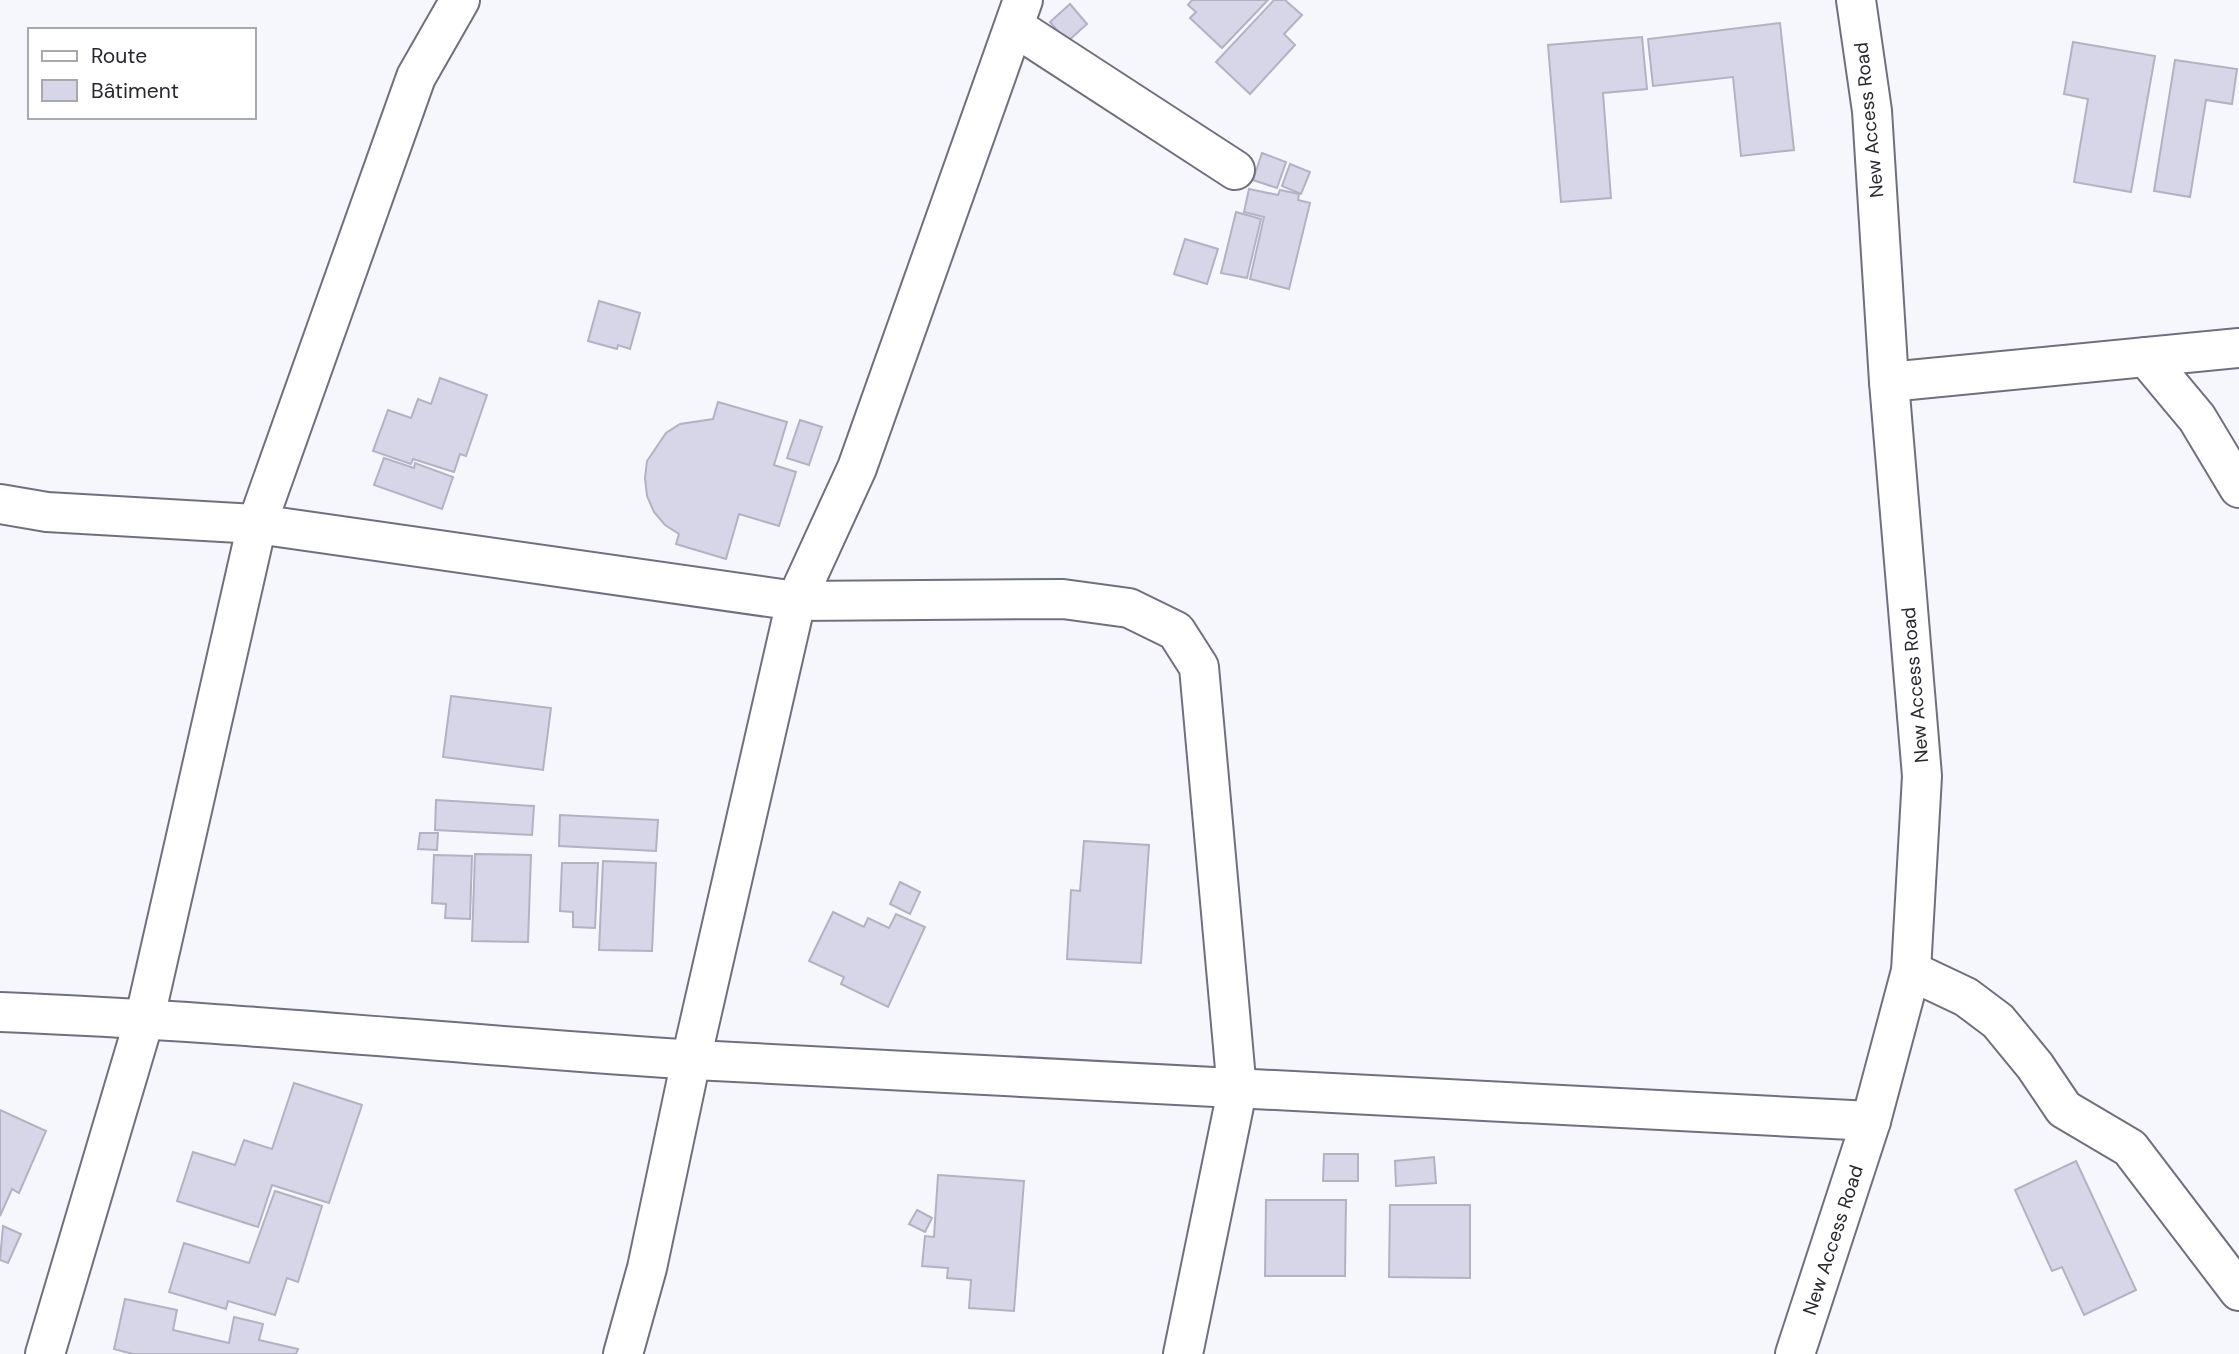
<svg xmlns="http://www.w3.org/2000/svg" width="2239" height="1354" font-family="'DM Sans',sans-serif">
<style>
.building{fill:#d6d6e8;stroke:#b2b2c3;stroke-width:2}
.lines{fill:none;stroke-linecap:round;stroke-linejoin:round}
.minor-casing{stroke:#706f7f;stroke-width:42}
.major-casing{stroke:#706f7f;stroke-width:42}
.minor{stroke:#fff;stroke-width:38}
.major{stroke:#fff;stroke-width:38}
.labels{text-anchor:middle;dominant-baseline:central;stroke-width:5;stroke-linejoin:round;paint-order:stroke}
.street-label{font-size:19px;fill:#28272e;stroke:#fff}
</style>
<rect width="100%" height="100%" fill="#f6f6fd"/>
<g class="building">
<path d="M 1192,0 L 1268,0 L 1222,48 L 1190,18 L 1196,12 L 1188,5 Z"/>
<path d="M 1274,0 L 1285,0 L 1302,15 L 1284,34 L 1295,45 L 1250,94 L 1216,62 Z"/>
<path d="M 1070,4 L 1087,24 L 1067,42 L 1050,22 Z"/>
<path d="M 1780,23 L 1794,150 L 1741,156 L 1733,77 L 1653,86 L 1648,39 Z"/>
<path d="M 1642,37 L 1647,89 L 1603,93 L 1611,198 L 1561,202 L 1548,45 Z"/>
<path d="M 2073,42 L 2155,56 L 2131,192 L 2074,182 L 2088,99 L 2064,94 Z"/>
<path d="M 2175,60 L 2237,69 L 2232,104 L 2206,100 L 2190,197 L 2154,191 Z"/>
<path d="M 1262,153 L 1286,162 L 1277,188 L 1253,180 Z"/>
<path d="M 1290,164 L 1310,172 L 1301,194 L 1282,186 Z"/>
<path d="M 1249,189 L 1278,195 L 1280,190 L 1299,194 L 1298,200 L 1310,203 L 1289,289 L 1250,279 L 1264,217 L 1244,212 Z"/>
<path d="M 1236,212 L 1261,219 L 1247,278 L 1221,273 Z"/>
<path d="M 1185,239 L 1218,249 L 1207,284 L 1174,274 Z"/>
<path d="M 599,301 L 640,313 L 630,349 L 618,345 L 617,349 L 588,341 Z"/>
<path d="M 440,378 L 487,395 L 466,456 L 460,454 L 454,472 L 413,459 L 411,464 L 373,451 L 388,410 L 411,418 L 418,399 L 431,404 Z"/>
<path d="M 718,402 L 787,422 L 774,465 L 796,472 L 779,526 L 739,514 L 726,559 L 676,544 L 679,534 L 665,525 L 654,512 L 647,496 L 645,478 L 647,461 L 666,433 L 680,424 L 713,419 Z"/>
<path d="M 800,420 L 822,427 L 809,465 L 787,458 Z"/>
<path d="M 384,458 L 414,468 L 415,463 L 453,477 L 442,509 L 374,485 Z"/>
<path d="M 451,696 L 551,708 L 543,770 L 443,757 Z"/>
<path d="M 436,800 L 534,806 L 532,835 L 435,830 Z"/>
<path d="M 560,815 L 658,820 L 656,851 L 559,846 Z"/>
<path d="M 420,833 L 438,833 L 437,850 L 418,849 Z"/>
<path d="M 1084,841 L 1149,845 L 1141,963 L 1067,959 L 1071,890 L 1080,891 Z"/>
<path d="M 475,854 L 531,855 L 528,942 L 472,941 Z"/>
<path d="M 434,855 L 472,856 L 470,919 L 445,918 L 446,904 L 432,903 Z"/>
<path d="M 603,861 L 656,863 L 652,951 L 599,950 Z"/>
<path d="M 562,863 L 598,863 L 595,928 L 573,927 L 573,912 L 560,911 Z"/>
<path d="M 900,882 L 920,892 L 910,914 L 890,904 Z"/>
<path d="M 833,912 L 864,927 L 868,918 L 889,928 L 896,914 L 925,927 L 888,1007 L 841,984 L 844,977 L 809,961 Z"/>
<path d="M 294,1083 L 362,1105 L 329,1203 L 272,1185 L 258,1227 L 177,1201 L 193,1152 L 235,1165 L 244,1140 L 272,1149 Z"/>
<path d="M 0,1110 L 46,1131 L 19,1193 L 12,1189 L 0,1216 Z"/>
<path d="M 1324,1154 L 1358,1154 L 1358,1181 L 1323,1181 Z"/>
<path d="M 1434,1157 L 1436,1183 L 1396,1186 L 1395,1161 Z"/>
<path d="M 2076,1161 L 2136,1290 L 2084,1315 L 2062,1267 L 2052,1271 L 2015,1190 Z"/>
<path d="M 938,1175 L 1024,1181 L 1014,1311 L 969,1308 L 971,1280 L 947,1278 L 948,1268 L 922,1266 L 925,1236 L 934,1237 Z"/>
<path d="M 275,1191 L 322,1206 L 298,1282 L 287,1278 L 275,1315 L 228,1301 L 226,1309 L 169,1292 L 184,1243 L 249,1263 Z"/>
<path d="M 1266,1200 L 1346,1200 L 1345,1276 L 1265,1276 Z"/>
<path d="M 1390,1205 L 1470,1205 L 1470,1278 L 1389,1277 Z"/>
<path d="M 917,1210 L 932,1218 L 925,1232 L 909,1224 Z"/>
<path d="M 3,1226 L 21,1234 L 8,1263 L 0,1260 Z"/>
<path d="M 125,1299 L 177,1310 L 173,1330 L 229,1343 L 234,1317 L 263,1324 L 259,1340 L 298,1349 L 296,1354 L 133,1354 L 114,1349 Z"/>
</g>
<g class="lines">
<defs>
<g id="minor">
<path d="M 1015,27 L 1235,170"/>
<path d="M 2146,357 L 2197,418 L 2239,488"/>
<path d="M 1889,382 L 2239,348"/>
<path d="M 0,504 L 47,512 L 257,524 L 796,601 L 1063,599 L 1129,608 L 1176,631 L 1199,667 L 1237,1091 L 1183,1354"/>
<path d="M 1911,971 L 1966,997 L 1998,1021 L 2035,1066 L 2064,1109 L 2130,1148 L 2239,1291"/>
<path d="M 0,1012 C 232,1021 463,1045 695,1060 C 1087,1084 1479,1103 1871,1121"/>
<path d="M 45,1354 L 145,1017 L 257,524 L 416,77 L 460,0"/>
<path d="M 623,1354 L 647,1268 L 691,1060 L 796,601 L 857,468 L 1023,0"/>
</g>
<path id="major" d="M 1795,1354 L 1871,1121 L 1911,971 L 1922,776 L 1889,382 L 1872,111 L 1856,0"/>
</defs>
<use href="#minor" class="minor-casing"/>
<use href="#major" class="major-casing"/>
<use href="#minor" class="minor"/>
<use href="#major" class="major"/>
</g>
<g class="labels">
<g class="street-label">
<text transform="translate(1869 120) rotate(-96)">New Access Road</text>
<text transform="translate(1915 685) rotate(-95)">New Access Road</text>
<text transform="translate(1833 1240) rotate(-72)">New Access Road</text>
</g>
</g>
<rect x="28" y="28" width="228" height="91" fill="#ffffff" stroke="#a9a9ab" stroke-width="2"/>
<rect x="42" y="51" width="35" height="10" fill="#ffffff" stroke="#a9a9ab" stroke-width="2"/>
<text x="91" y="63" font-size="21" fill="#28272e">Route</text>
<rect x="42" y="80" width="35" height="21" fill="#d6d6e8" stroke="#a9a9ab" stroke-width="2"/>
<text x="91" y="98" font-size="21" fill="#28272e">Bâtiment</text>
</svg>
